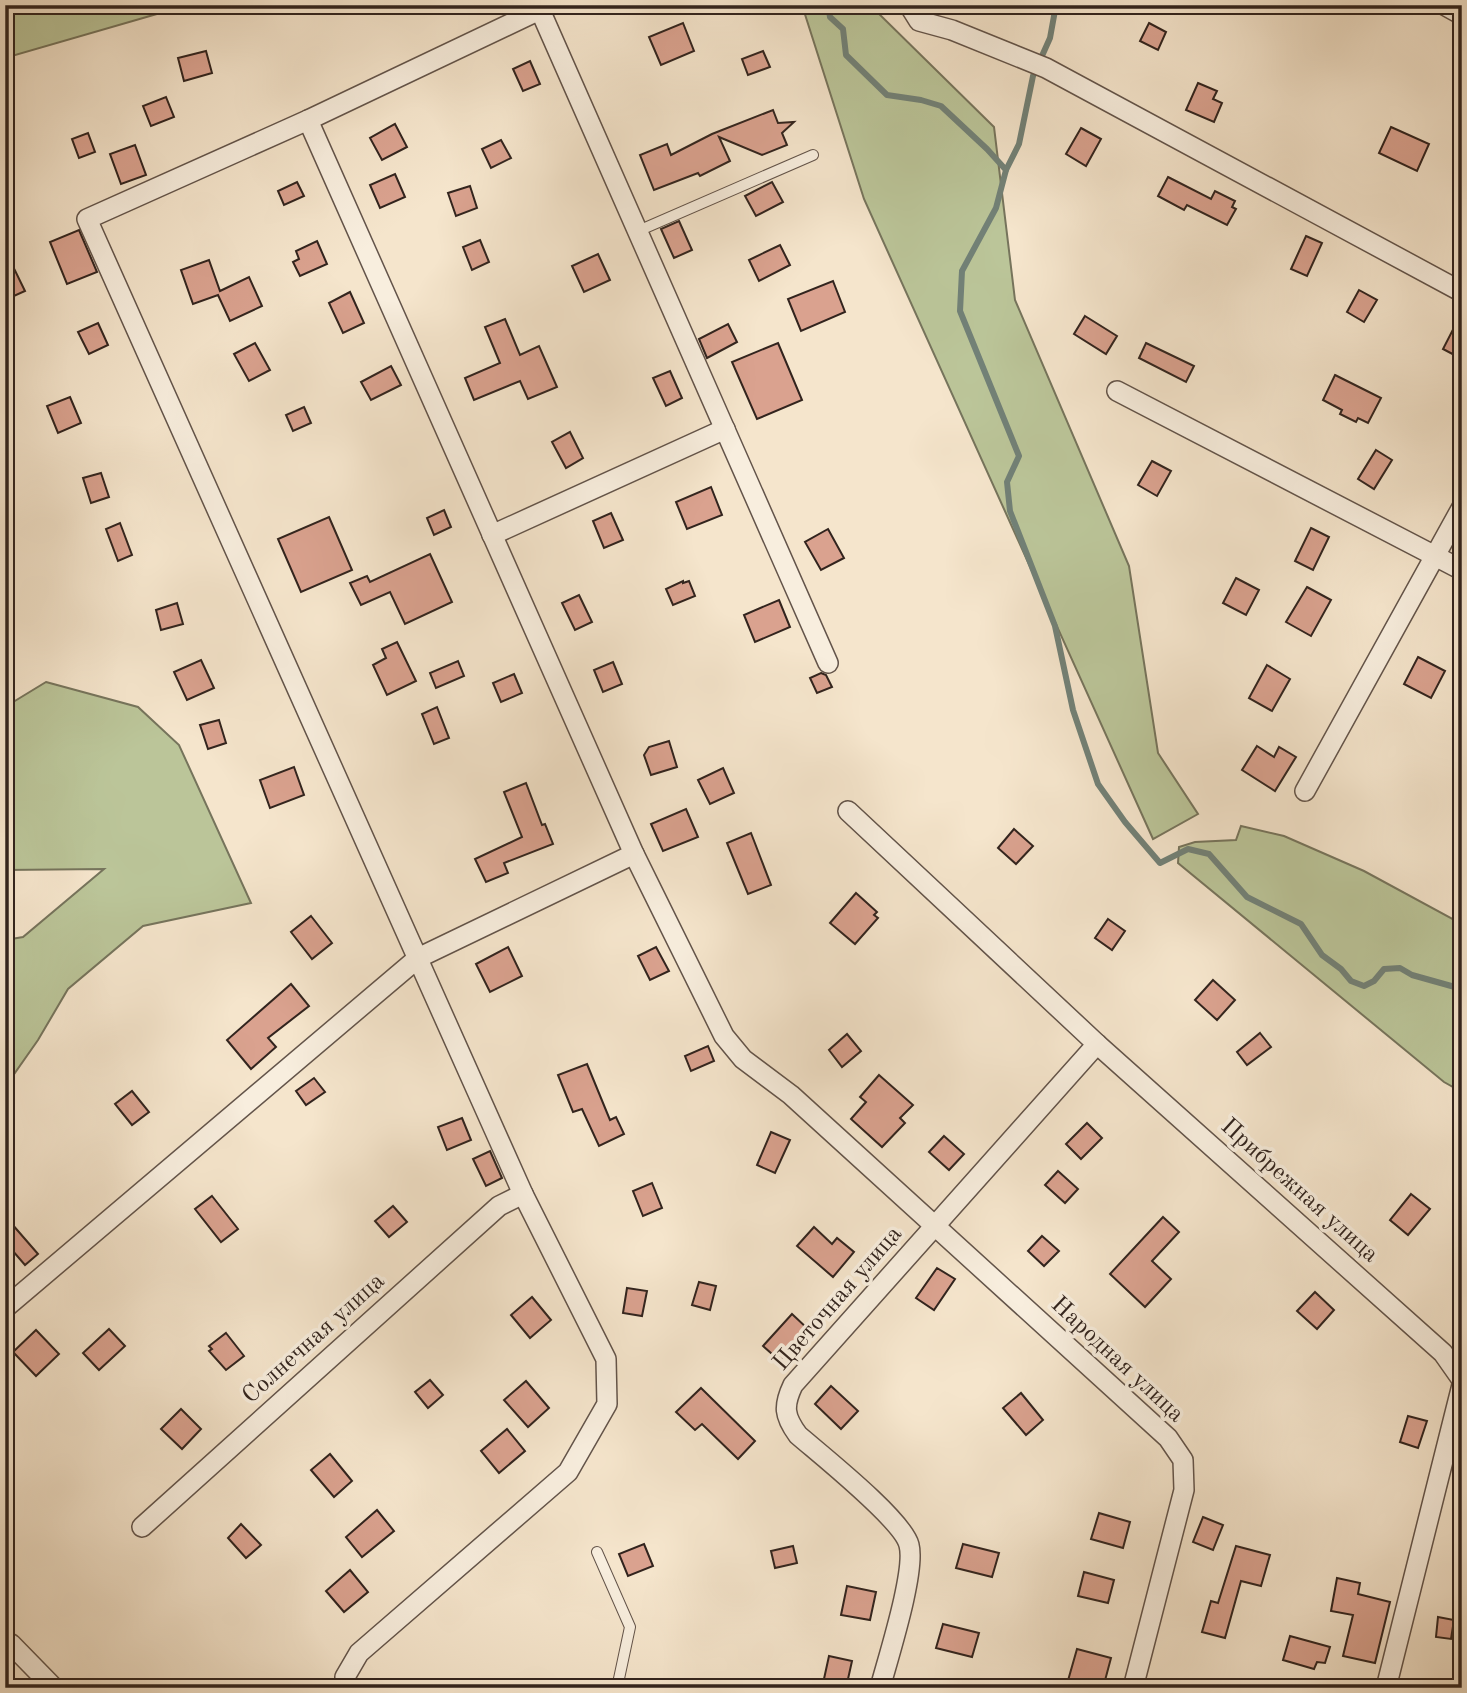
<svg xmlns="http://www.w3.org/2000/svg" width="1467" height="1693" font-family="'Old Standard TT',serif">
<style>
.green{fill:#bbc599;stroke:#76745c;stroke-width:2}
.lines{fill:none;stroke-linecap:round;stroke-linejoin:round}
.stream{stroke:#728177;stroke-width:6}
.building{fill:#daa28f;stroke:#32241e;stroke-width:2}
.service-casing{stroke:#63544a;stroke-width:12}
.minor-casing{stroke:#63544a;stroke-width:22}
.service{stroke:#f8eede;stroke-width:10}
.minor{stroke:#f8eede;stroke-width:19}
.labels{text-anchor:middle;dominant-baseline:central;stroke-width:7;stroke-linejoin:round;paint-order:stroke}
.street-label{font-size:24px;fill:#32241e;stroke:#f8eede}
</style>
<rect width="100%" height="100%" fill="#f5e5cc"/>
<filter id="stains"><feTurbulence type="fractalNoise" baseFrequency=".00286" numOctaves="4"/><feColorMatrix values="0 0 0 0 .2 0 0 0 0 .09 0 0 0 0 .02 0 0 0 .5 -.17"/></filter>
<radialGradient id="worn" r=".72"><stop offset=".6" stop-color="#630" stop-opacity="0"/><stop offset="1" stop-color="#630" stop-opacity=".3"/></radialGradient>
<g class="green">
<path d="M 5,5 L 188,5 L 5,58 Z"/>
<path d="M 802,5 L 873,5 L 875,10 L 994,127 L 1015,300 L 1129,566 L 1158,753 L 1198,814 L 1153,839 L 864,199 Z"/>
<path d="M 46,682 L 138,707 L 179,745 L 251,903 L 143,926 L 68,989 L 38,1040 L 5,1087 L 5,940 L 23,937 L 104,869 L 5,870 L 5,707 Z"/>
<path d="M 1241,826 L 1284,836 L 1364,871 L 1462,924 L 1462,1092 L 1444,1082 L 1178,863 L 1179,847 L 1195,842 L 1236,840 Z"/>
</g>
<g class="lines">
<g class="stream">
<path d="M 828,5 L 830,17 L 843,29 L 846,55 L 887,95 L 921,100 L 941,106 L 987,149 L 1006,170 L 996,208 L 962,271 L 960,311 L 1019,456 L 1007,482 L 1010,511 L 1055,626 L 1073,710 L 1098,784 L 1125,822 L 1160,863 L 1188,849 L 1209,854 L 1247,897 L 1301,924 L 1322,955 L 1341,969 L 1351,981 L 1364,986 L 1374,981 L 1384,969 L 1400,968 L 1412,975 L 1462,989"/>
<path d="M 1006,170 L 1019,144 L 1033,76 L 1050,38 L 1056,5"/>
</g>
</g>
<g class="building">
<path d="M 683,23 L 694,51 L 661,65 L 649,37 Z"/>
<path d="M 1149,23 L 1166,32 L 1158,50 L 1140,41 Z"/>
<path d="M 206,51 L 212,73 L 184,81 L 178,58 Z"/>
<path d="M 763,51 L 770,67 L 748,75 L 742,59 Z"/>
<path d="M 530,61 L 540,84 L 523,91 L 513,69 Z"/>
<path d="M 1198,83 L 1217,91 L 1213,99 L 1222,103 L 1214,122 L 1186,110 Z"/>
<path d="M 166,97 L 174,117 L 151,126 L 143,106 Z"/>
<path d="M 773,110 L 778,123 L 794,122 L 782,133 L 787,145 L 762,155 L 719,137 L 730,161 L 700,176 L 698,173 L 654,190 L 640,155 L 667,144 L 671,155 L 712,134 Z"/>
<path d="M 395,124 L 407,147 L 382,160 L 370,138 Z"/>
<path d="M 1391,127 L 1429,144 L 1417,171 L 1379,153 Z"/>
<path d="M 1081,128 L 1101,139 L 1086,166 L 1066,154 Z"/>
<path d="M 88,133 L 95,152 L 79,158 L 72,139 Z"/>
<path d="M 501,140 L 511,158 L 491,168 L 482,149 Z"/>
<path d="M 135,145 L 146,175 L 121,184 L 110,154 Z"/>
<path d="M 395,174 L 405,197 L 380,208 L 370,185 Z"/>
<path d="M 1168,177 L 1211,199 L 1215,191 L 1235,201 L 1232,207 L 1236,209 L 1227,225 L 1187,205 L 1184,210 L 1158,196 Z"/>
<path d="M 297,182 L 304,196 L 284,205 L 278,191 Z"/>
<path d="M 772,182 L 783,202 L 756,216 L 745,196 Z"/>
<path d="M 470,186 L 477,208 L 456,216 L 448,193 Z"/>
<path d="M 679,221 L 692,250 L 674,258 L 661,229 Z"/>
<path d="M 79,230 L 97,272 L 67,284 L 50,242 Z"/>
<path d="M 1306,236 L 1322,243 L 1307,276 L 1291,269 Z"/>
<path d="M 480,240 L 489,262 L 472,270 L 463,247 Z"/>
<path d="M 317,241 L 327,264 L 300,276 L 293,262 L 299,259 L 296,251 Z"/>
<path d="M 780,245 L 790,265 L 759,281 L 749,260 Z"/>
<path d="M 5,250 L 25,291 L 5,300 Z"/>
<path d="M 598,254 L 610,280 L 584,292 L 572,266 Z"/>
<path d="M 209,260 L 220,291 L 249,277 L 262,306 L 230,321 L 218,295 L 193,304 L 181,270 Z"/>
<path d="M 833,281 L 845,312 L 801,331 L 788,299 Z"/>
<path d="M 1359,290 L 1377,300 L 1364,322 L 1347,312 Z"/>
<path d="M 350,292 L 364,323 L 343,333 L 329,303 Z"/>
<path d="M 1462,312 L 1462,359 L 1443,349 Z"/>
<path d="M 1085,316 L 1117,336 L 1106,354 L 1074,334 Z"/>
<path d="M 505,319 L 520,355 L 539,346 L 557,387 L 528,399 L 520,381 L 474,400 L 465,378 L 500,363 L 485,327 Z"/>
<path d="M 98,323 L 108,345 L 89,354 L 78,332 Z"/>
<path d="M 728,324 L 737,342 L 707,358 L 699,339 Z"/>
<path d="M 255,343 L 270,370 L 249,381 L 234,354 Z"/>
<path d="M 778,343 L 802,400 L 757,419 L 732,362 Z"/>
<path d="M 1146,343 L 1194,366 L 1186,382 L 1139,358 Z"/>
<path d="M 391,366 L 401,385 L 371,400 L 361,382 Z"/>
<path d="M 670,371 L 682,398 L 666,406 L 653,378 Z"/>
<path d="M 1335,375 L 1381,398 L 1368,423 L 1358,418 L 1356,422 L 1340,414 L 1342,410 L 1323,400 Z"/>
<path d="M 70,397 L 81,423 L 58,433 L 47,406 Z"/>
<path d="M 304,407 L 311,423 L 293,431 L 286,415 Z"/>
<path d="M 570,432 L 583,458 L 566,468 L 552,442 Z"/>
<path d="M 1376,450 L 1392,460 L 1374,489 L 1358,479 Z"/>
<path d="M 1152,461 L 1171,471 L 1157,496 L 1138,485 Z"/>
<path d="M 101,473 L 109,497 L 91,503 L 83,478 Z"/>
<path d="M 711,487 L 722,515 L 687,529 L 676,502 Z"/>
<path d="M 444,510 L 451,527 L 434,535 L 427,518 Z"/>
<path d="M 611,513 L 623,540 L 604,548 L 593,521 Z"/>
<path d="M 329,517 L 352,570 L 301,592 L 278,539 Z"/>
<path d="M 120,523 L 132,555 L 118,561 L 106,529 Z"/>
<path d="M 1311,528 L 1329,537 L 1313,570 L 1295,561 Z"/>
<path d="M 828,529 L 844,558 L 821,570 L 805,542 Z"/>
<path d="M 430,554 L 452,602 L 405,624 L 390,592 L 361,605 L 350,583 L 367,576 L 370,582 Z"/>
<path d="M 1236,578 L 1259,590 L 1246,615 L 1223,603 Z"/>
<path d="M 683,581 L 683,583 L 689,581 L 695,596 L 673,605 L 666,589 Z"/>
<path d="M 1307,587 L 1331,600 L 1311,636 L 1286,622 Z"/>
<path d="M 579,595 L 592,622 L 575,630 L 562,603 Z"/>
<path d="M 779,600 L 790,627 L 755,642 L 744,615 Z"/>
<path d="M 177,603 L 183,624 L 161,630 L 156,610 Z"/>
<path d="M 397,642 L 416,681 L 387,695 L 373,665 L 386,658 L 382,649 Z"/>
<path d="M 1418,657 L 1445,671 L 1431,698 L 1404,684 Z"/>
<path d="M 201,660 L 214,688 L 187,700 L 174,672 Z"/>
<path d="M 458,661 L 464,676 L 436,688 L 430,673 Z"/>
<path d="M 613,662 L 622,684 L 603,692 L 594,670 Z"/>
<path d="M 1267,665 L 1290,679 L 1272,711 L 1249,698 Z"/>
<path d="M 821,673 L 826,675 L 832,687 L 817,693 L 810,678 Z"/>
<path d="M 514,674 L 522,693 L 501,702 L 493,683 Z"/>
<path d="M 437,707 L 449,738 L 434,744 L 422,714 Z"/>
<path d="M 219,720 L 226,743 L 208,749 L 200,725 Z"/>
<path d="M 669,741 L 677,767 L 651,775 L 644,755 L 649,747 Z"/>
<path d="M 1257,746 L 1274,757 L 1279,747 L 1296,757 L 1275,791 L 1242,770 Z"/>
<path d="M 294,767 L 304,795 L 270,808 L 260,780 Z"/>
<path d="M 723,768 L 734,793 L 710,804 L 698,780 Z"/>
<path d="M 526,783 L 542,825 L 545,824 L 553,844 L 504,863 L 508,873 L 486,882 L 475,859 L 522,837 L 504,792 Z"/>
<path d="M 686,809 L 698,837 L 663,851 L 651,824 Z"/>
<path d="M 1014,829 L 1033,846 L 1016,864 L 998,848 Z"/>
<path d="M 751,833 L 771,885 L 748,894 L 727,843 Z"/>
<path d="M 856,893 L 877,912 L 874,915 L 878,918 L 855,944 L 830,923 Z"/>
<path d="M 311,916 L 332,943 L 312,959 L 291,932 Z"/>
<path d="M 1108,919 L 1125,931 L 1112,950 L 1095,938 Z"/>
<path d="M 508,947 L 522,976 L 490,992 L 476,964 Z"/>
<path d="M 656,947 L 669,971 L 650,980 L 638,956 Z"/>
<path d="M 1213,980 L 1235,1000 L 1217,1020 L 1195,1000 Z"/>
<path d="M 291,984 L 309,1006 L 268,1038 L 276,1047 L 251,1069 L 227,1040 Z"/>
<path d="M 1260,1033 L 1271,1047 L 1247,1065 L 1237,1052 Z"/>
<path d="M 847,1034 L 861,1051 L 842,1067 L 829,1050 Z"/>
<path d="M 708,1046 L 714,1061 L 691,1071 L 685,1056 Z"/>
<path d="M 587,1064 L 610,1120 L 616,1117 L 624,1134 L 599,1146 L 582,1109 L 573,1112 L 558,1075 Z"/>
<path d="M 879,1075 L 913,1105 L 900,1118 L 905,1123 L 882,1147 L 851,1119 L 866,1102 L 860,1097 Z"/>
<path d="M 314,1078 L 325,1092 L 306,1105 L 296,1091 Z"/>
<path d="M 132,1091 L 149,1112 L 132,1125 L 115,1104 Z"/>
<path d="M 462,1118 L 471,1140 L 447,1150 L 438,1127 Z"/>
<path d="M 1087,1123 L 1102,1138 L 1081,1159 L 1066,1144 Z"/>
<path d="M 771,1132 L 790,1140 L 775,1173 L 757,1165 Z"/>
<path d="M 944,1136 L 964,1154 L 949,1170 L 929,1152 Z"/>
<path d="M 490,1151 L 502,1178 L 486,1186 L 473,1159 Z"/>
<path d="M 1058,1171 L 1078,1189 L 1065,1203 L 1045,1185 Z"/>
<path d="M 652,1183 L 662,1208 L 643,1216 L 633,1191 Z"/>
<path d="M 1411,1194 L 1430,1209 L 1408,1235 L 1390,1220 Z"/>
<path d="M 212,1196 L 238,1229 L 221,1242 L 195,1209 Z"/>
<path d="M 393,1206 L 407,1222 L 389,1237 L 375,1221 Z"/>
<path d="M 5,1216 L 38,1254 L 25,1265 L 5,1242 Z"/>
<path d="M 1163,1217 L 1179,1232 L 1152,1261 L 1171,1279 L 1145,1307 L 1110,1274 Z"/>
<path d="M 814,1227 L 832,1244 L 837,1238 L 854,1252 L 833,1277 L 797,1246 Z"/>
<path d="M 1042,1236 L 1059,1251 L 1044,1266 L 1028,1251 Z"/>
<path d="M 937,1268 L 955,1279 L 934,1310 L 916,1298 Z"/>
<path d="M 699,1282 L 716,1286 L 710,1310 L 692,1305 Z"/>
<path d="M 627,1288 L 647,1291 L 642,1316 L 623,1313 Z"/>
<path d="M 1315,1292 L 1334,1310 L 1317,1329 L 1297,1311 Z"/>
<path d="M 532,1297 L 551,1320 L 530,1338 L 511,1315 Z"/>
<path d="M 792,1314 L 808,1329 L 780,1361 L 763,1346 Z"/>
<path d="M 109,1329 L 125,1346 L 99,1370 L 83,1353 Z"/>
<path d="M 36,1330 L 59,1354 L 36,1376 L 13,1352 Z"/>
<path d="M 226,1333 L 244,1356 L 226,1370 L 209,1351 L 212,1349 L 209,1346 Z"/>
<path d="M 430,1380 L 443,1395 L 428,1408 L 415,1392 Z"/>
<path d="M 526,1381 L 549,1408 L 528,1427 L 504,1400 Z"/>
<path d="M 831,1386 L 858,1411 L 841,1429 L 815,1404 Z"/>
<path d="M 701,1388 L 755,1441 L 738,1459 L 702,1424 L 695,1430 L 676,1412 Z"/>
<path d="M 1021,1393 L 1043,1420 L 1026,1435 L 1003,1408 Z"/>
<path d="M 181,1409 L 201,1429 L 182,1449 L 161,1429 Z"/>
<path d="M 1408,1416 L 1427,1421 L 1418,1448 L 1400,1442 Z"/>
<path d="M 507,1429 L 525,1451 L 499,1473 L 481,1451 Z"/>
<path d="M 330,1454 L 352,1481 L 334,1497 L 311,1470 Z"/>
<path d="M 377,1510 L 394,1531 L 362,1557 L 346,1537 Z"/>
<path d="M 1099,1513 L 1130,1522 L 1123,1548 L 1091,1539 Z"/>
<path d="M 1203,1517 L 1223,1525 L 1213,1550 L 1193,1542 Z"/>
<path d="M 241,1524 L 261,1545 L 246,1558 L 228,1538 Z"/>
<path d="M 644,1544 L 653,1566 L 628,1576 L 619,1554 Z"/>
<path d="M 963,1544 L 999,1553 L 992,1577 L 956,1568 Z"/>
<path d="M 793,1546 L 797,1563 L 775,1568 L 771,1551 Z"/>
<path d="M 1236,1546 L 1270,1555 L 1261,1586 L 1241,1581 L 1225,1638 L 1202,1632 L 1211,1601 L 1218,1603 Z"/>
<path d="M 350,1570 L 368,1592 L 344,1612 L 326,1591 Z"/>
<path d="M 1084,1572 L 1114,1580 L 1108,1603 L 1078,1596 Z"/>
<path d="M 1337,1578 L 1360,1583 L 1358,1594 L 1390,1602 L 1375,1663 L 1343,1656 L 1353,1615 L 1331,1611 Z"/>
<path d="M 847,1586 L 876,1592 L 870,1620 L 841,1615 Z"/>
<path d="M 1438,1617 L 1454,1620 L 1451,1639 L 1436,1637 Z"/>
<path d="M 943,1624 L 979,1633 L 972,1657 L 936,1648 Z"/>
<path d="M 1290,1636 L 1330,1647 L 1325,1663 L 1317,1662 L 1314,1669 L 1283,1660 Z"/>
<path d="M 1077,1649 L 1111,1658 L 1103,1688 L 1081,1688 L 1067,1684 Z"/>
<path d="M 829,1656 L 852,1661 L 846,1688 L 822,1688 Z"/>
</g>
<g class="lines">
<defs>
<g id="service">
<path d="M 638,231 L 813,155"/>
<path d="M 597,1552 L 630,1627 L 617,1688"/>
</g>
<g id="minor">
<path d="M 909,5 L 919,21 L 952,30 L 1046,68 L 1462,292"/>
<path d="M 1444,5 L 1462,15"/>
<path d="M 540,10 L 828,663"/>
<path d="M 308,120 L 634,854 L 724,1036 L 743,1059 L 791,1095 L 1168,1438 L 1183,1460 L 1184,1490 L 1133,1688"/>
<path d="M 1117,391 L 1462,570"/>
<path d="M 492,535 L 725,429"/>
<path d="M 1305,791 L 1462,507"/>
<path d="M 848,811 L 1097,1044 L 1443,1353 L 1462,1380"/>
<path d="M 5,1308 L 418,958 L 634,854"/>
<path d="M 142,1527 L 499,1206 L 523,1194"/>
<path d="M 5,1650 L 11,1644 L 54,1688"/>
<path d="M 347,1688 L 345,1677 L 359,1653 L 568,1472 L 607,1404 L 606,1359 L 523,1194 L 87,219 L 308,120 L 550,5"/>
<path d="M 880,1688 C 888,1658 916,1571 909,1545 C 903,1520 821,1455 798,1435 C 784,1416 783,1406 793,1385 L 1097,1044"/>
<path d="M 1386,1688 L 1462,1385"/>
</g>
</defs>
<use href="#service" class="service-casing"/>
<use href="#minor" class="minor-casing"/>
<use href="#service" class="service"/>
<use href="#minor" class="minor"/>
</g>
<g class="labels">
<g class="street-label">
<text transform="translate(1299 1191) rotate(42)">Прибрежная улица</text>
<text transform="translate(838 1299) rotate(-49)">Цветочная улица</text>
<text transform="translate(314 1339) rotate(-42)">Солнечная улица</text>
<text transform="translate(1117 1360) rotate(43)">Народная улица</text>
</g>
</g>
<rect width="1467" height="1693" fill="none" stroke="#f5e5cc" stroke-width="28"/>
<rect x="7" y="7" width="1453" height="1679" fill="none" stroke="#32241e" stroke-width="3.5"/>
<rect x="14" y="14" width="1439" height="1665" fill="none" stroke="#32241e" stroke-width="2"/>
<rect width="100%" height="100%" filter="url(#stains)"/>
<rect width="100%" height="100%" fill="url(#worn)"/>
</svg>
